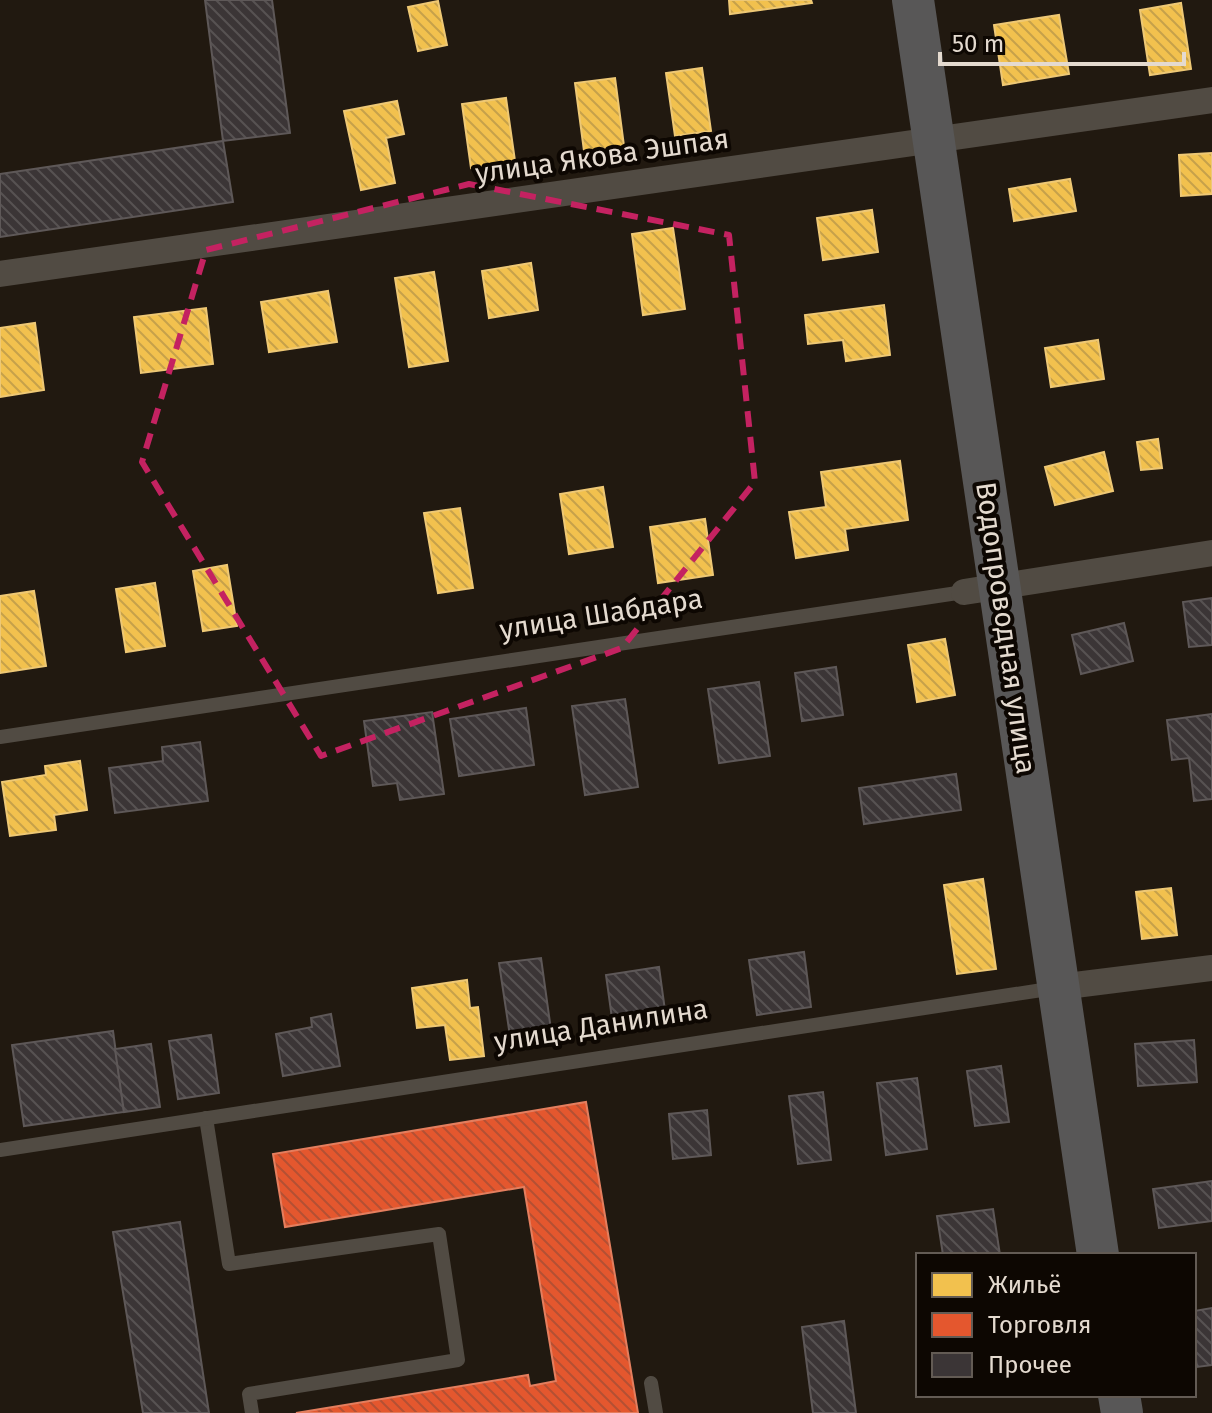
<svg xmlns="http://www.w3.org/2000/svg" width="1212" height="1413" font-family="'Fira Sans',sans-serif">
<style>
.homes{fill:url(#homes-back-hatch);stroke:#eec875;stroke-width:2}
.shops{fill:url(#shops-back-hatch);stroke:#e47e5e;stroke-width:2}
.building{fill:url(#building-back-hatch);stroke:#5e5858;stroke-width:2}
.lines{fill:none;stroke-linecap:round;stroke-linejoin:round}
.service{stroke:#514b43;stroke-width:14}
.minor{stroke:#514b43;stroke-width:26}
.primary{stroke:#585757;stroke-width:42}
.marked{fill:none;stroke:#c42261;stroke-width:6;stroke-dasharray:16 10;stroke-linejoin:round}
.labels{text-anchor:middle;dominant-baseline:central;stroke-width:8;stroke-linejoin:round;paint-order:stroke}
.street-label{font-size:28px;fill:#e4dacf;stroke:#0d0702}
</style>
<defs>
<pattern id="homes-back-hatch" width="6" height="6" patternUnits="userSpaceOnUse" patternTransform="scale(2)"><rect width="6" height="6" fill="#f2c14e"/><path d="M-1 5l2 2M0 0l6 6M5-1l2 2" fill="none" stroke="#c6a14a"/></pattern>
<pattern id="shops-back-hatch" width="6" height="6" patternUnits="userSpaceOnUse" patternTransform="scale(2)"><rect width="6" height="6" fill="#e4572e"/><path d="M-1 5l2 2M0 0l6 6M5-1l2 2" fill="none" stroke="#b45033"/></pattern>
<pattern id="building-back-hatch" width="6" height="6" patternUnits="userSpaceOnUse" patternTransform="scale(2)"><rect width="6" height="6" fill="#3b3536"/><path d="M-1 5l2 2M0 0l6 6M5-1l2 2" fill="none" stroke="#575252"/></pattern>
</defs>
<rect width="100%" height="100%" fill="#211910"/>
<g class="homes">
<path d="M 729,0 L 811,0 L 812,3 L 730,14 Z"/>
<path d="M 438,1 L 447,45 L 418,51 L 408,7 Z"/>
<path d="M 1181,3 L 1191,69 L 1150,75 L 1140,10 Z"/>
<path d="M 1059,15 L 1069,74 L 1003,85 L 994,25 Z"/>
<path d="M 702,68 L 711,131 L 675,136 L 666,73 Z"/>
<path d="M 615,78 L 624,146 L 584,151 L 575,83 Z"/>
<path d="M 506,98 L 515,161 L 471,168 L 462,104 Z"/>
<path d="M 397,101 L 404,134 L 386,138 L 395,183 L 361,190 L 344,111 Z"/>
<path d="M 1212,153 L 1212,194 L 1181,196 L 1179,155 Z"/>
<path d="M 1070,179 L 1076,211 L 1014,221 L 1009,189 Z"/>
<path d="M 872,210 L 878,252 L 823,260 L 817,218 Z"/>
<path d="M 673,228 L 685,309 L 643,315 L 632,234 Z"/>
<path d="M 531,263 L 538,310 L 489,318 L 482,271 Z"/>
<path d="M 434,272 L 448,361 L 409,367 L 395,278 Z"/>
<path d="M 328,291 L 337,342 L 269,352 L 261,302 Z"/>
<path d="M 884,305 L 890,355 L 846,361 L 843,340 L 808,344 L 805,315 Z"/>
<path d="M 206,308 L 213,364 L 141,373 L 134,317 Z"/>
<path d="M 35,323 L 44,390 L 0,397 L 0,328 Z"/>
<path d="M 1098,340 L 1104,379 L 1051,387 L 1045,348 Z"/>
<path d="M 1158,439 L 1162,468 L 1141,470 L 1137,442 Z"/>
<path d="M 1104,452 L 1113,491 L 1055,505 L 1045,467 Z"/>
<path d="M 900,461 L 908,520 L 845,529 L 848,550 L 796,558 L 789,512 L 826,507 L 821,472 Z"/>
<path d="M 603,487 L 613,547 L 569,554 L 560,494 Z"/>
<path d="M 460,508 L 473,588 L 438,593 L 424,513 Z"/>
<path d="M 705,519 L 713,575 L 658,583 L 650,527 Z"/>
<path d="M 227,565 L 237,626 L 203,631 L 193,571 Z"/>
<path d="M 155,583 L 165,646 L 126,652 L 116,589 Z"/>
<path d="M 34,591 L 46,666 L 0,673 L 0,596 Z"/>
<path d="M 945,639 L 955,695 L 917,702 L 908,645 Z"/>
<path d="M 80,761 L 87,810 L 54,815 L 56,830 L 10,836 L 2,782 L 46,775 L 45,766 Z"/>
<path d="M 983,879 L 996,969 L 957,974 L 944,885 Z"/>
<path d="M 1171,888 L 1177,935 L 1142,939 L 1136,892 Z"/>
<path d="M 467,980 L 470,1008 L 478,1007 L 484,1056 L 450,1060 L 445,1025 L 417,1028 L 412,988 Z"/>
</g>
<path class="shops" d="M 586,1102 L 638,1413 L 296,1413 L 528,1375 L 530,1386 L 556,1381 L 524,1187 L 285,1227 L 273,1154 Z"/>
<g class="building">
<path d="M 205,0 L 272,0 L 290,133 L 223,141 Z"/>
<path d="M 223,141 L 233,202 L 0,237 L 0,174 Z"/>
<path d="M 1212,598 L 1212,645 L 1189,647 L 1183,602 Z"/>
<path d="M 1124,623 L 1133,661 L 1081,674 L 1072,635 Z"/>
<path d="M 836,667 L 843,715 L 802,721 L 795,673 Z"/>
<path d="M 759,682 L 770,756 L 719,763 L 708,689 Z"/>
<path d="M 625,699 L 638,787 L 585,795 L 572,706 Z"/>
<path d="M 526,708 L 534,765 L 459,776 L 450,719 Z"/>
<path d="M 432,712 L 444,794 L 400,800 L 397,783 L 373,786 L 364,721 Z"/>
<path d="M 1212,714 L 1212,799 L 1194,801 L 1189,758 L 1172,760 L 1167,720 Z"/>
<path d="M 200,742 L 208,801 L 115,813 L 109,768 L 163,761 L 162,747 Z"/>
<path d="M 956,774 L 961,810 L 864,824 L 859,788 Z"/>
<path d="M 804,952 L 811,1007 L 757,1015 L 749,960 Z"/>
<path d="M 541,958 L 551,1030 L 510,1036 L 499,963 Z"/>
<path d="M 659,967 L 667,1025 L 614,1033 L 606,975 Z"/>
<path d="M 331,1014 L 340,1066 L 283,1076 L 276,1034 L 312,1027 L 311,1018 Z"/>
<path d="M 113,1031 L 124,1112 L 24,1126 L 12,1045 Z"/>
<path d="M 211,1035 L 219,1093 L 178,1099 L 169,1041 Z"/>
<path d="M 1194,1040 L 1197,1082 L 1138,1086 L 1135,1044 Z"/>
<path d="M 151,1044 L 160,1107 L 124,1112 L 115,1049 Z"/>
<path d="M 1001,1066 L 1009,1122 L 975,1126 L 967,1071 Z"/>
<path d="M 917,1078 L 927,1149 L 886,1155 L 877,1083 Z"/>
<path d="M 823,1092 L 831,1160 L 798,1164 L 789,1096 Z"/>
<path d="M 707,1110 L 711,1155 L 673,1159 L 669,1114 Z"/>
<path d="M 1212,1181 L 1212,1221 L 1159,1228 L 1153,1189 Z"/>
<path d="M 993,1209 L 1000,1255 L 943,1255 L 937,1216 Z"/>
<path d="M 180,1222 L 209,1413 L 143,1413 L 113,1232 Z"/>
<path d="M 1212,1308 L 1212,1365 L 1197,1367 L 1194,1346 L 1194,1311 Z"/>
<path d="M 844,1321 L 856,1413 L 813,1413 L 802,1327 Z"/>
</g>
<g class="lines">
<g class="service">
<path d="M 0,737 L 964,592"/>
<path d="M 206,1118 L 229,1264 L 439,1234 L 458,1360 L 249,1394 L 252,1413"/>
<path d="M 0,1150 L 1055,988"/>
<path d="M 651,1383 L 656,1413"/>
</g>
<g class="minor">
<path d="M 0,274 L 1212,100"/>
<path d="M 964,592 L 1212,553"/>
<path d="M 1059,987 L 1212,968"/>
</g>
<g class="primary">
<path d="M 913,0 L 1098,1255"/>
<path d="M 1119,1395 L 1122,1413"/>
</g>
</g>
<path class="marked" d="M 469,184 L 729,235 L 755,482 L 622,648 L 321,756 L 142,462 L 206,250 Z"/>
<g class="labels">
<g class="street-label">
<text transform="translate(602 156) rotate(-8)">улица Якова Эшпая</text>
<text transform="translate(601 614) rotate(-9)">улица Шабдара</text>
<text transform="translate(1006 628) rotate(82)">Водопроводная улица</text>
<text transform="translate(601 1025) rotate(-9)">улица Данилина</text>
</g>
</g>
<rect x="916" y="1253" width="280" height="144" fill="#0d0702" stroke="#635b54" stroke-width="2"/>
<rect x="932" y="1273" width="40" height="24" fill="#f2c14e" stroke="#635b54" stroke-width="2"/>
<text x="988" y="1293" font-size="24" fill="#e4dacf">Жильё</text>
<rect x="932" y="1313" width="40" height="24" fill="#e4572e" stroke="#635b54" stroke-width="2"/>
<text x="988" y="1333" font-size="24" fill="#e4dacf">Торговля</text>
<rect x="932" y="1353" width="40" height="24" fill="#3b3536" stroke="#635b54" stroke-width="2"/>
<text x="988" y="1373" font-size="24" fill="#e4dacf">Прочее</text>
<path d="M940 52v12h244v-12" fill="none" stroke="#e4dacf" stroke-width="4"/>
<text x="952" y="52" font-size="24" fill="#e4dacf" stroke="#0d0702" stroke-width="6" paint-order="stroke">50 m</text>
</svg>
